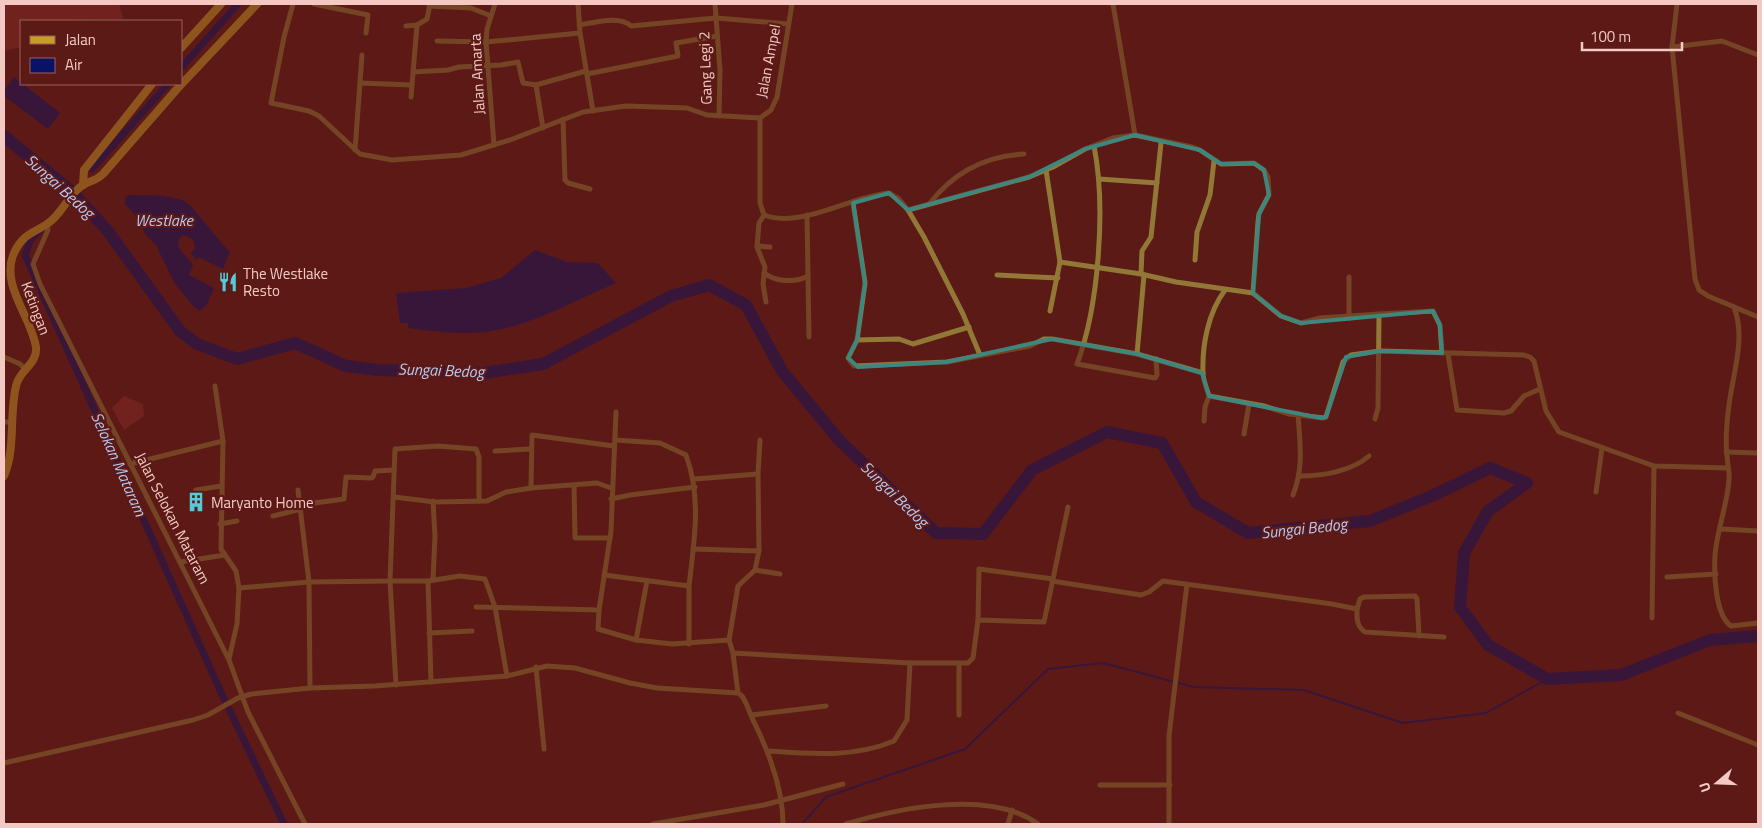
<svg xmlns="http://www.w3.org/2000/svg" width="1762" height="828" font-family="'Titillium Web',sans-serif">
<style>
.green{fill:#892e28}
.water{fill:#091365}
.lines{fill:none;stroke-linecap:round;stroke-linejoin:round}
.stream{stroke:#091365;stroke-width:2}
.canal{stroke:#091365;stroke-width:7}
.river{stroke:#091365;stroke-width:12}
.street{stroke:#927837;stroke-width:5}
.secondary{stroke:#c89e26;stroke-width:8}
.marked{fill:none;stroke:#3d877f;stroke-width:4;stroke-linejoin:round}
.labels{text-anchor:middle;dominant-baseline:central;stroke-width:4.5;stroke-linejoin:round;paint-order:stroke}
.street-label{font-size:15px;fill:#f4c9c4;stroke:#5c1a16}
.poi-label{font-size:15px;fill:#f4c9c4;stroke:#5c1a16;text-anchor:start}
.water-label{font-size:16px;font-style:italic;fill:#b6c9f7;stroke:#5c1a16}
</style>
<rect width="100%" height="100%" fill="#5c1a16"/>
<g class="green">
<path d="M 4,4 L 119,4 L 123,19 L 21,21 L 21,47 L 4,51 Z"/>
<path d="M 124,396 L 143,404 L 144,416 L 124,430 L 112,408 Z"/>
</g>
<g class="water">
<path d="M 14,77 L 60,113 L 48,129 L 4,96 L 4,91 Z"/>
<path d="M 129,195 C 147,196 167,194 184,201 C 192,204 220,243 230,252 L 223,269 L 198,257 L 196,261 L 191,253 L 195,248 L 193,239 L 183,235 L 179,239 L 178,247 L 193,265 L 189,275 L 214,288 L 206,306 L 200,311 L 194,307 L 175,284 L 156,245 L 146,235 L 136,216 L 125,204 L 125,198 Z"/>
<path d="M 535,250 L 567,262 L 598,263 L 616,283 C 576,300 527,328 484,332 C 458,335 433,331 408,328 L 408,323 L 400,323 L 396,293 L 466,288 L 501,278 Z"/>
</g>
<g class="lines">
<path class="stream" d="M 802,824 L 826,797 L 965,749 L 1048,669 L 1103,663 L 1194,687 L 1304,690 L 1403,723 L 1486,713 L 1547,679"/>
<g class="canal">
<path d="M 181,68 L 238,4"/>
<path d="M 92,169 L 168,84"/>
<path d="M 40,230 L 31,239 L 25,255 L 224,699"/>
<path d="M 229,709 L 284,824"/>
</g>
<path class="river" d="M 4,136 L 72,192 L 107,230 L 180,331 L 197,344 L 237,359 L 295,343 L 346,366 L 378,370 L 484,373 L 543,364 L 671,296 L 709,285 L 746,305 L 782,371 L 839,440 L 936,533 L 983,534 L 1032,470 L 1107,432 L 1162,443 L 1196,502 L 1248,533 L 1370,521 L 1434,495 L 1490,468 L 1527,483 L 1488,511 L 1464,553 L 1460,607 L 1488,645 L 1547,679 L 1621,675 L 1710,640 L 1758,636"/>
<g class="street">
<path d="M 293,4 L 284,37 L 271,103 L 309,111 L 319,116 L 360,154 L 392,160 L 461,155 L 510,140 L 583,112 L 626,106 L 687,108 L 707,115 L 760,118"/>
<path d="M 314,4 L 368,15 L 366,33"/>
<path d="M 578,4 L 580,33 L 593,111"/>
<path d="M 715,4 L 720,70 L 719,116"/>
<path d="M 1113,4 L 1135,135"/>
<path d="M 1677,4 L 1672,47 L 1695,279 L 1699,290 L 1708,296 L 1758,317"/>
<path d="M 429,6 L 471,8 L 491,16"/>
<path d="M 579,25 C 594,23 619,15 631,26 L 716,18 L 788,24"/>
<path d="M 406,26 L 417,25"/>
<path d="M 437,41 L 486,42 L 580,33"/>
<path d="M 1672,47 L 1722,41 L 1758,55"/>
<path d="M 413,72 L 448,70 L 459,67 L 501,65 L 518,62 L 523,83 L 536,85 L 543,128"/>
<path d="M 587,74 L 678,56 L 676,43 L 717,36"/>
<path d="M 360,83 L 412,85"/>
<path d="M 536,85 L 586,71"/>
<path d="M 411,97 L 417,25 L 427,19 L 430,4"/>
<path d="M 760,118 L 760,203 L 764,215 C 801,229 851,196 889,193 L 899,199 L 908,210 L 1029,177 L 1053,167 L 1085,149 L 1113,138 L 1135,135 L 1192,147 L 1200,150 L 1221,164 L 1254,163 L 1264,170 L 1268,177 L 1269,195 L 1259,214 L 1258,222 L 1253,293"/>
<path d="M 760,118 L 771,110 L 777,97 L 792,4"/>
<path d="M 563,119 L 565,180 L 568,183 L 590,189"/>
<path d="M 494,145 L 486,42 L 487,29 L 495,4"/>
<path d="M 1094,146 C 1106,206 1099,306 1077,364 L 1155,378 L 1157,375 L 1156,359"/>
<path d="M 355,150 L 362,55"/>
<path d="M 1046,170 L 1060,262 L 1141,274 L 1176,282 L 1253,293 L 1281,316 L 1301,323 L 1320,318 L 1379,314 L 1378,408 L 1375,419"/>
<path d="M 1099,179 L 1157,183"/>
<path d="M 853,203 L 865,283 L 857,340 L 848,358 L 854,366 L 947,362 L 1030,346 L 1044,339 L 1052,339 L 1137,354 L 1203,373"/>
<path d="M 930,203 C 954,172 984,156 1024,154"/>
<path d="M 908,210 L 924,237 L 963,314 L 980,355"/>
<path d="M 764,215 L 759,223 L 757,247 L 765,267 L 763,284 L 766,302"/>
<path d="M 807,215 L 809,337"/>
<path d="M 47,224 L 48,230 L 33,264 L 40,284 L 229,660 L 248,712 L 305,824"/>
<path d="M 757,246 L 770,247"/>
<path d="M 1195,260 L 1197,232 L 1210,195 L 1214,161"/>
<path d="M 764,273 C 776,282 795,283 808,276"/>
<path d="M 1141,274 L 1142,251 L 1151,237 L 1161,143"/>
<path d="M 997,275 L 1058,278"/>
<path d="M 1349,277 L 1349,318"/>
<path d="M 1225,290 C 1208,313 1202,345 1203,373 C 1203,381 1207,389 1209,396 L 1264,406 L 1289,414 L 1324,418 L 1326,417 L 1343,362 L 1351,355 L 1380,351 L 1524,355 L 1530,357 L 1534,361 L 1546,411 L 1559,432 L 1654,466 L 1728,468"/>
<path d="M 1734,307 C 1746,338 1733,373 1729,405 C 1727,420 1725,439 1727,454 C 1727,463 1730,472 1729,480 C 1727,506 1717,530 1715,555 C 1714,574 1715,615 1731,626 L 1758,623"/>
<path d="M 1050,311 L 1060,262"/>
<path d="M 1379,314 L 1433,311 L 1440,325 L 1442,353"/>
<path d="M 857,340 L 899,339 L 913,344 L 969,327"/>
<path d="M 1137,354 L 1144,275"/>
<path d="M 1448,354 L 1457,410 L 1504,413 L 1511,411 L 1524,396 L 1540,389"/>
<path d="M 4,357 L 20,364 L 25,369"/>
<path d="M 215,386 L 223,441 L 221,549 L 236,571 L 239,588 L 309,582 L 310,688"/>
<path d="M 1204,421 L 1205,407 L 1209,396"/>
<path d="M 4,422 L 12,422"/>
<path d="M 1244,434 L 1249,404"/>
<path d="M 615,440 L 660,443 L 686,455 C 702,498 694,542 689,586"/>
<path d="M 495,451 L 530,449"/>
<path d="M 1726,452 L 1758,453"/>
<path d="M 130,464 L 223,441"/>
<path d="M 1300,476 C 1323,476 1352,471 1369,456"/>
<path d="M 695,479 L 758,474"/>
<path d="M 574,485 L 575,538 L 610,538"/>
<path d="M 531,488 L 532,435 L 614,446"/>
<path d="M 196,490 L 221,486"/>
<path d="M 298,490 L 309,582 L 390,581 L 395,449 L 438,446 L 476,449 L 479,457 L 479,501"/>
<path d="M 1596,492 L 1602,448"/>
<path d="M 1293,495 C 1304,466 1300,445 1298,414"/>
<path d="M 394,497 L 435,502 L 487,501 L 506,492 L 531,488 L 597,483 L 611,488"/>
<path d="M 611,499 L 630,495 L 695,487"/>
<path d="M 300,505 L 344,499 L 346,477 L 371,478 L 373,477 L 375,471 L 394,470"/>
<path d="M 273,516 L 301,509"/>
<path d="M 220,524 L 237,521"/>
<path d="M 1721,529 L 1758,531"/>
<path d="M 693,549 L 759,551"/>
<path d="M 180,562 L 225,555"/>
<path d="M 755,570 L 780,574"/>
<path d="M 604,575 L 689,586 L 689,644"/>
<path d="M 1667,577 L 1716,574"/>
<path d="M 433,580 L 435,536 L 433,501"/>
<path d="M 428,581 L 431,682"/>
<path d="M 1052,581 L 1141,595 L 1149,592 L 1163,581 L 1332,604 L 1357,609 C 1357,618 1356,626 1365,632 L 1444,637"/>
<path d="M 476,607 L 599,610 L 598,629 L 636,640 L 672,644 L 729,640"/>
<path d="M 1357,609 L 1360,599 L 1364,597 L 1415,596 L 1417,599 L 1419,636"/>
<path d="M 599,610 L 611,531 L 616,412"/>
<path d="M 1652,618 L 1654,466"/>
<path d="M 978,620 L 979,569 L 1053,579"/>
<path d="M 429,633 L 472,631"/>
<path d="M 636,640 L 647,581"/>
<path d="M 733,653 L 729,640 L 738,586 L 755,570 L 759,551 L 758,474 L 760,440"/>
<path d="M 229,659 L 237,624 L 239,588"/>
<path d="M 959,663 L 959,715"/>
<path d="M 536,667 L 544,749"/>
<path d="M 396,685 L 390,581 L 428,581 L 460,576 L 485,579 L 495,607 L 507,676"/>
<path d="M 738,693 L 733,653 L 910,663 L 968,663 L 973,658 L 978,620 L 1044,622 L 1068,507"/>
<path d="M 1678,713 L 1758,745"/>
<path d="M 751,715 L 826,706"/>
<path d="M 768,751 C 810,754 854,758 894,741 L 907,720 L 910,663"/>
<path d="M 4,763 L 193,720 L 208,715 L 238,698 L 251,694 L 310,688 L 375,686 L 507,676 L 547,666 L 575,668 L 630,683 L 657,688 L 738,693 L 742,696 C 748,705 750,715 755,724 C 770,755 783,790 783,824"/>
<path d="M 1100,785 L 1170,785"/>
<path d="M 653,824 L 764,805 L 843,784"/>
<path d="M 846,824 C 899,808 990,789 1038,824"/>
<path d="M 1008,824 L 1012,810"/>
<path d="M 1169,824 L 1169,736 L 1187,584"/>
</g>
<g class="secondary">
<path d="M 181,48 L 221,4"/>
<path d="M 83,185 L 84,170 L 152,84"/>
<path d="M 4,476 C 16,448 9,415 16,386 C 19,370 38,364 36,347 C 31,316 0,285 14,253 C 23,234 32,234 47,224 C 62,215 69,193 83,185 C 91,180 96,181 103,174 L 177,89 L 257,4"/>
</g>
</g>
<path d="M0 0H1762V828H0ZM 1135,135 L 1200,150 L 1221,164 L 1254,163 L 1264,170 L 1269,195 L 1259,214 L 1253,293 L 1281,316 L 1301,323 L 1433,311 L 1440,325 L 1442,353 L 1380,351 L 1346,357 L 1326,417 L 1321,418 L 1209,396 L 1202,373 L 1137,354 L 1052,339 L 947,362 L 858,367 L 848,358 L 857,340 L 865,283 L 853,203 L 889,193 L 908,210 L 1029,177 L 1085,149 Z" fill="#5c1a16" fill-opacity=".55" fill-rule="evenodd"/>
<path class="marked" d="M 1135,135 L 1200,150 L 1221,164 L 1254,163 L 1264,170 L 1269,195 L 1259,214 L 1253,293 L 1281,316 L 1301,323 L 1433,311 L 1440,325 L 1442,353 L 1380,351 L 1346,357 L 1326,417 L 1321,418 L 1209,396 L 1202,373 L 1137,354 L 1052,339 L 947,362 L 858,367 L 848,358 L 857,340 L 865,283 L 853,203 L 889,193 L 908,210 L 1029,177 L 1085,149 Z"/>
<defs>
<symbol id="restaurant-bare" viewBox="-9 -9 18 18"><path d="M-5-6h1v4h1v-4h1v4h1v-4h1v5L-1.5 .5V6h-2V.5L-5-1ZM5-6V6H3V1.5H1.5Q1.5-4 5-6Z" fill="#53cbdb" stroke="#5c1a16" stroke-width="2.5" paint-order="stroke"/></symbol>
<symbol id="building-bare" viewBox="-9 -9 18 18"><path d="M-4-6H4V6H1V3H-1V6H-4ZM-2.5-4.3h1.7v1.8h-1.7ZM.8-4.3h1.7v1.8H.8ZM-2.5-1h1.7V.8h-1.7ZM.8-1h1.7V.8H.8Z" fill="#53cbdb" stroke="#5c1a16" stroke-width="2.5" paint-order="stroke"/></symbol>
</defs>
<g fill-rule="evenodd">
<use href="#restaurant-bare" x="214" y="268" width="28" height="28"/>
<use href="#building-bare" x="182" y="488" width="28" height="28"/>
</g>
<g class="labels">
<g class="street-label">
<text transform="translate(768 61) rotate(-79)">Jalan Ampel</text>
<text transform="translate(705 68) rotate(-92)">Gang Legi 2</text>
<text transform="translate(477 74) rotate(-93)">Jalan Amarta</text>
<text transform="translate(36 308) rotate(69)">Ketingan</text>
<text transform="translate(173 518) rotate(63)">Jalan Selokan Mataram</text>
</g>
<g class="poi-label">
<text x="243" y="273">The Westlake<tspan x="243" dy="17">Resto</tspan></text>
<text x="211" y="502">Maryanto Home</text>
</g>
<g class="water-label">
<text transform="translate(60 186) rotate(42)">Sungai Bedog</text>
<text x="164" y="220">Westlake</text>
<text transform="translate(441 370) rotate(2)">Sungai Bedog</text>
<text transform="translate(119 464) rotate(66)">Selokan Mataram</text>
<text transform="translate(895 494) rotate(44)">Sungai Bedog</text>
<text transform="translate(1304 528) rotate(-6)">Sungai Bedog</text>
</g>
</g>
<rect width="1762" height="828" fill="none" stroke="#f4c9c4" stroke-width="10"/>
<rect x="20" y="20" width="162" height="65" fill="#5c1a16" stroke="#99605c"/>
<rect x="30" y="36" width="25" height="8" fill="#c89e26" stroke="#99605c"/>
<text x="65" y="45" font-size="15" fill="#f4c9c4">Jalan</text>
<rect x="30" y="58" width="25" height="15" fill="#091365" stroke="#99605c"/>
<text x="65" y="70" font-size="15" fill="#f4c9c4">Air</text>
<g transform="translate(1717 783) rotate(251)" stroke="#5c1a16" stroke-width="4" paint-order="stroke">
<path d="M0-4L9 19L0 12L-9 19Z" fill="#f4c9c4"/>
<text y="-8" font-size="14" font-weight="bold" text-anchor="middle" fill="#f4c9c4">U</text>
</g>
<path d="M1582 42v8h100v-8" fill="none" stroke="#f4c9c4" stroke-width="2.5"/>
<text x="1590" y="42" font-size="15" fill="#f4c9c4" stroke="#5c1a16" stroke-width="4" paint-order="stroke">100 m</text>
</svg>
